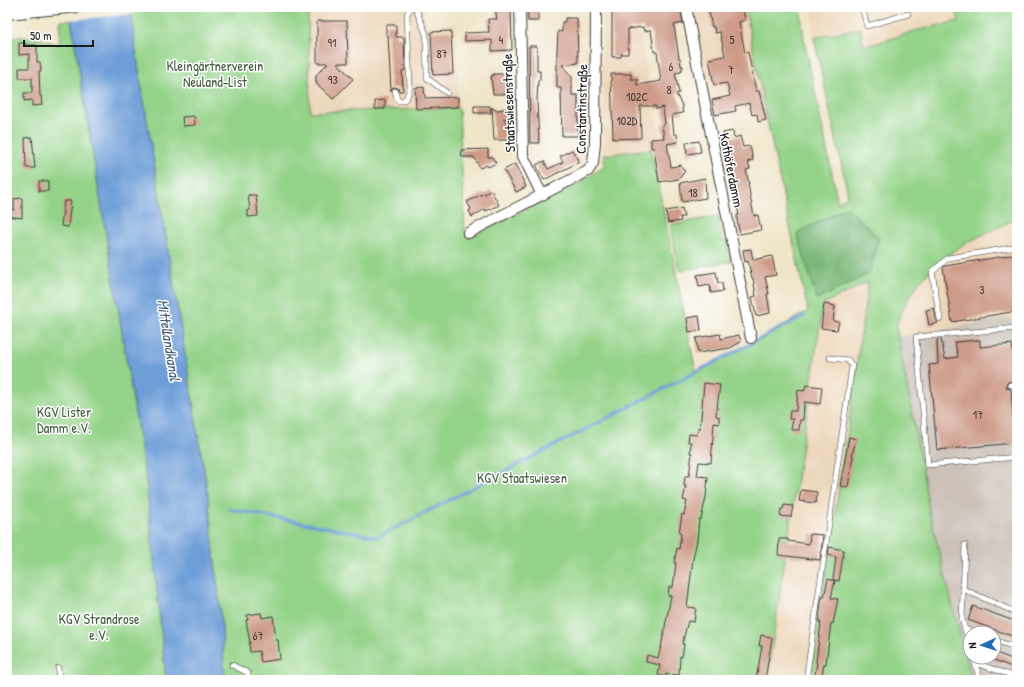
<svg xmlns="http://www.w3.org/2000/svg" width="1024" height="687" font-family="'Patrick Hand',sans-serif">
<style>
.built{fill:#edd7bb}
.industrial{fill:#ccc2b9;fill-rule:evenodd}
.green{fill:#94d389;stroke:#587852}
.forest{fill:#77b575;stroke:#4a6848}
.water{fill:#6e9ed8;stroke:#455d7a}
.pier{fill:#f0e5c9}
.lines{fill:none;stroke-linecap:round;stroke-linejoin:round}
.stream{stroke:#6e9ed8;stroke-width:3}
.building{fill:#ce9b89}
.service-casing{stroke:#3c3a36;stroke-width:6}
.minor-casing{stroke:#3c3a36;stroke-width:12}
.service{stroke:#fff;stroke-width:5}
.minor{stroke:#fff;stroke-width:10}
.labels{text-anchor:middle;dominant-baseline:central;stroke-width:3;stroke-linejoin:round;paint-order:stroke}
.number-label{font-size:12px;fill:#483c37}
.park-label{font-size:14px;fill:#465c42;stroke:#fff}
.street-label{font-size:14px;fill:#1c1c1c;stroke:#fff}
.water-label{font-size:15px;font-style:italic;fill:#455d7a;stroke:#fff}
</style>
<rect width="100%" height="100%" fill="#fff"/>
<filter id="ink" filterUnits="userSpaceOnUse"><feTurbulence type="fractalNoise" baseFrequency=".025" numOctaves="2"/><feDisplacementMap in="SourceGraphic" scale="8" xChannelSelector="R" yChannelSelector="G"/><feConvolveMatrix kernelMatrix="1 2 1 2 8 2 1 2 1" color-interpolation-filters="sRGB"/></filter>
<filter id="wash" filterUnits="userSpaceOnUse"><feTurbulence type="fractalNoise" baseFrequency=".012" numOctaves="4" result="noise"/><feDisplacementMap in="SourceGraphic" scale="16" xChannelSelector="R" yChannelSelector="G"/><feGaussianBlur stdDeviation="0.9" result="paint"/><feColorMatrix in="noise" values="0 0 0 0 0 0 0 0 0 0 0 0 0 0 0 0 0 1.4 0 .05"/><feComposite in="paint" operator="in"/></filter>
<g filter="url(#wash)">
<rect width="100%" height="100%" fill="#f0e5c9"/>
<g class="built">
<path d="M 308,7 L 424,7 L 425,26 L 455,24 L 459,108 L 310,112 Z"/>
<path d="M 602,7 L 637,7 L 637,29 L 639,33 L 662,148 L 603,155 Z"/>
<path d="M 689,7 L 745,7 L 764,106 L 708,117 Z"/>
<path d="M 812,7 L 975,7 L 957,12 L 959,21 L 918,30 L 874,44 L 863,45 L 861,28 L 814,38 Z"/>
<path d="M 1017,218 L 1017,323 L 1008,318 L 898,337 L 896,327 L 900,313 L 908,298 L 931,268 L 949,253 Z"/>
<path d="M 869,282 L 848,430 L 809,680 L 767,680 L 823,304 Z"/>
</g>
<path class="industrial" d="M 1008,318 L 1017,323 L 1017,680 L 972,680 L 955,616 L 929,511 L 923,472 L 898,337 ZM 970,633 L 994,633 L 994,657 L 970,657 Z"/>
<g class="green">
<path d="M 131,7 L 308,7 L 310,112 L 459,108 L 465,232 L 469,238 L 581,182 L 605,166 L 603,155 L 651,149 L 696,372 L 754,342 L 808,311 L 764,106 L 745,7 L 800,7 L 804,39 L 838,203 L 848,195 L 814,38 L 861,28 L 863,45 L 874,44 L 918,30 L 959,21 L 957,12 L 975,7 L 1017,7 L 1017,218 C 996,229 968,240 949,254 C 926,270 904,299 896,327 L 923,472 L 929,511 L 955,616 L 972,680 L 809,680 L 848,430 L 868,282 L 823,304 L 767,680 L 224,680 L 222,629 L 208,496 L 135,46 Z"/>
<path d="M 71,20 L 146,480 L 166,680 L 7,680 L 7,37 C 26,36 41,38 59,45 L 60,33 L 60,21 Z"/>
<path d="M 718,216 L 723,241 L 728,241 L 732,261 L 679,271 L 670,225 Z"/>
</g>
<path class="forest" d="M 847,207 L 879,238 L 870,273 L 817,300 L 797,233 Z"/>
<path class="water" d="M 69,7 L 131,7 L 135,46 L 208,496 L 222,629 L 225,680 L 166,680 L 146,480 Z"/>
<path class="pier" d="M 67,7 L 133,7 L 134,14 L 69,20 Z"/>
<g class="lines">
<path class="stream" d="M 229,509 L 378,537 L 804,316"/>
</g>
<g id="blocks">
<g class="building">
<path d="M 495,7 L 511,7 L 512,50 L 492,51 L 492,40 L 465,41 L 465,33 L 489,32 L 488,19 L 497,19 Z"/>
<path d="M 612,7 L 680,7 L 683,23 L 674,25 L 679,58 L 680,58 L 681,66 L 683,66 L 681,72 L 675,73 L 679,93 L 676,94 L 683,107 L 682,108 L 683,113 L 672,115 L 674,134 L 677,134 L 678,142 L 667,144 L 671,167 L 681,165 L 682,169 L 685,171 L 679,179 L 659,182 L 654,148 L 651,148 L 651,139 L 664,138 L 662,125 L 665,124 L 663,107 L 656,109 L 656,106 L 640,106 L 641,138 L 613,139 L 611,74 L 631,74 L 631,79 L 637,79 L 637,85 L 661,81 L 657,52 L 654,52 L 651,30 L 644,31 L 643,27 L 628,29 L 628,54 L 621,54 L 621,57 L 612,57 Z"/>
<path d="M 708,7 L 743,7 L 745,20 L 739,22 L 745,53 L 748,52 L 756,91 L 759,91 L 766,120 L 758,122 L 757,114 L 752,115 L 749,103 L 735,106 L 736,111 L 715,115 L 712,100 L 730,96 L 727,83 L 714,85 L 709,59 L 725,56 L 720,32 L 715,33 L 714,27 L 712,27 Z"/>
<path d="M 538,11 L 538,21 L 528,21 L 528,12 Z"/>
<path d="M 565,18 L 577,18 L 578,63 L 562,65 L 572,77 L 572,95 L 578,95 L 578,136 L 562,136 L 561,88 L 557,88 L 557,51 L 558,31 L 562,32 L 562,22 L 565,22 Z"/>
<path d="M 317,21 L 347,21 L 348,63 L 337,63 L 353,79 L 333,99 L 316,83 L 316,75 L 328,63 L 317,63 Z"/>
<path d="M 386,25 L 396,25 L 396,37 L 404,37 L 405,70 L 402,71 L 403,91 L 399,91 L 398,88 L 394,87 L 392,88 L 391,91 L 388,35 L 386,35 Z"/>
<path d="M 451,31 L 453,74 L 433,75 L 431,32 Z"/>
<path d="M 19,43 L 26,43 L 26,45 L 37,45 L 37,62 L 40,62 L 41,71 L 39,71 L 40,96 L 41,96 L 42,105 L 32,106 L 32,100 L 24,101 L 24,93 L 32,93 L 32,78 L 19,78 L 19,68 L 29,68 L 29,54 L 19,55 Z"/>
<path d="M 529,46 L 537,46 L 537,71 L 540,71 L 540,80 L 538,80 L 537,101 L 539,143 L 530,143 Z"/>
<path d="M 493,74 L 509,74 L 508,94 L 493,94 L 491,76 L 493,76 Z"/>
<path d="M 424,87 L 425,98 L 458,97 L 458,107 L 416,109 L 415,88 Z"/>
<path d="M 385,100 L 385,109 L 375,109 L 375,101 Z"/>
<path d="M 474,106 L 490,106 L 491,113 L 474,113 Z"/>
<path d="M 492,107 L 495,110 L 510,109 L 511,118 L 503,119 L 515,132 L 511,136 L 511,140 L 494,140 Z"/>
<path d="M 194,116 L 195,125 L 183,126 L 182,117 Z"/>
<path d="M 733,131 L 734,138 L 740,136 L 743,147 L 750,146 L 753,160 L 748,161 L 750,169 L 746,170 L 749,184 L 748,184 L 754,216 L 758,215 L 761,230 L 740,234 L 737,220 L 737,215 L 739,215 L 730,173 L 732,173 L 723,133 Z"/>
<path d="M 32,137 L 35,168 L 26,168 L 25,138 Z"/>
<path d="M 699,141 L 701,152 L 687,154 L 686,143 Z"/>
<path d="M 488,149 L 488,157 L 492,157 L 496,163 L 488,167 L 487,165 L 480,168 L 474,157 L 462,157 L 461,150 Z"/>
<path d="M 572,150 L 579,162 L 544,180 L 536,165 L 544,161 L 548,169 L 563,162 L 560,156 Z"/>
<path d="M 515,164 L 526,187 L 516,192 L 504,170 Z"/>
<path d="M 705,178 L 706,198 L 682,202 L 680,183 Z"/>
<rect x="39" y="181" width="9" height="10"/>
<path d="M 491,190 L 499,205 L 486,211 L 485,209 L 472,217 L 469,211 L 471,209 L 467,202 L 484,193 L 485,194 Z"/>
<path d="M 248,195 L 256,195 L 258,216 L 248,217 L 248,210 L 250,210 Z"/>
<path d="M 22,198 L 22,218 L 7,216 L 7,209 L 14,210 L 14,199 Z"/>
<path d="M 64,201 L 71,201 L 68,227 L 61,226 Z"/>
<path d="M 682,208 L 684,217 L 680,217 L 681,221 L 668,223 L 666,211 Z"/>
<path d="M 751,249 L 753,260 L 772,256 L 776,275 L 765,277 L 769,294 L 767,294 L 770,313 L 756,316 L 752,297 L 756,296 L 753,278 L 752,278 L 748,261 L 745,262 L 743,250 Z"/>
<path d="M 1017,254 L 1017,311 L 952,322 L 943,268 L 945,266 Z"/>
<path d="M 716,272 L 718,283 L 722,283 L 723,291 L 711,293 L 710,285 L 699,287 L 697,275 Z"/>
<path d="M 824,304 L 835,306 L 833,321 L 839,322 L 837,330 L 821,328 Z"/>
<path d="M 934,308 L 936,320 L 938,323 L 929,325 L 926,310 Z"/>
<path d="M 699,316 L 701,330 L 689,332 L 687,318 Z"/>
<path d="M 720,334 L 721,339 L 739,335 L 741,342 L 730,348 L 698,353 L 696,338 Z"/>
<path d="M 941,339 L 945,359 L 958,357 L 955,342 L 980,340 L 980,347 L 1012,344 L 1014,360 L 1017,360 L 1017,380 L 1008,382 L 1006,385 L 1007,388 L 1011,389 L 1015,443 L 937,450 L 929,365 L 938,364 L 937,340 Z"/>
<path d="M 704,383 L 720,385 L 716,416 L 719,417 L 719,424 L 714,423 L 711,463 L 699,462 L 697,476 L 708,477 L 706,497 L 701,519 L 699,519 L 697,540 L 693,559 L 687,607 L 696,608 L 694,622 L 688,621 L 682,644 L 684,644 L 682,657 L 680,656 L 679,675 L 666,674 L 666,677 L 658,675 L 660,665 L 646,662 L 647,655 L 658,658 L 661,647 L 671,596 L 668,596 L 669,587 L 673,587 L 676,563 L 674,563 L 677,548 L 679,549 L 681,534 L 679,533 L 682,514 L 684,515 L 687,501 L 683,500 L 686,486 L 684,486 L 685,476 L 689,476 L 692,453 L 690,453 L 691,442 L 688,442 L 689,434 L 697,435 L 698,429 L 700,429 Z"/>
<path d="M 806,385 L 822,387 L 820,404 L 804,402 L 803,420 L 800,420 L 799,430 L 791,430 L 793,419 L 789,419 L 790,411 L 796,411 L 798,390 L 804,391 Z"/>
<path d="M 849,437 L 856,439 L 852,456 L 853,456 L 848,487 L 840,486 Z"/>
<path d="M 801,490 L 817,492 L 816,503 L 799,501 Z"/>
<path d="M 784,505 L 793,506 L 791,517 L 780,516 L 781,509 L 783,509 Z"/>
<path d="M 810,534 L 823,535 L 820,560 L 778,555 L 779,539 L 788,539 L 788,541 L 809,544 Z"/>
<path d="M 829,547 L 844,550 L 839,581 L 833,580 L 836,557 L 828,555 Z"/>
<path d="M 828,579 L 835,581 L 831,598 L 838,599 L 833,624 L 831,623 L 826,664 L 824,664 L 821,680 L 814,680 L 817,663 L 816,662 L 821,623 L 819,622 L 821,602 L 822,597 L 824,597 Z"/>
<path d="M 973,606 L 1017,622 L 1017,630 L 1015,637 L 968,620 Z"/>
<path d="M 261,613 L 262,618 L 273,616 L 276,640 L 278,640 L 280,659 L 261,662 L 259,651 L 250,652 L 249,643 L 250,643 L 246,620 L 248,620 L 247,615 Z"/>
<path d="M 761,635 L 771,637 L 771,638 L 772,638 L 765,680 L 756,680 L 762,646 L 759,646 Z"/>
<path d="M 994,652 L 1017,661 L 1017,669 L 994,660 Z"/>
</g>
</g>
</g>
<g filter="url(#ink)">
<use href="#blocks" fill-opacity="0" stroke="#3c3a36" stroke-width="1"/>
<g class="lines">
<defs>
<g id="service">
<path d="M 415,7 L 426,34 L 427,78 L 447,93"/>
<path d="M 862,7 L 867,26 L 908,14"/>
<path d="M 395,91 L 397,99 L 399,101 L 403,101 L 407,97 L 410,87 L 407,14 L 411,7"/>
<path d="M 940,319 L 932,272 L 948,258 L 1017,247"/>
<path d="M 1017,328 L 916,337 L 928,465 L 1017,457"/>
<path d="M 1010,385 L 1017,384"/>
<path d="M 965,545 L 962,619 L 970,647"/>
<path d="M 963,589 L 1017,613"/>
<path d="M 965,629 L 975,633"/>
<path d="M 994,640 L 1017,648"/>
<path d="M 1015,647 L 1017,641"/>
<path d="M 973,657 L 975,663 L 1017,677"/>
<path d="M 975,663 L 980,680"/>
<path d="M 232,665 L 248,673 L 248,680"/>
<path d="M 58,668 L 59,680"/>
<path d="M 806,680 L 852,366 L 848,360 L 830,358"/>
</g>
<g id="minor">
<path d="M 520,7 L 523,156 L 542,195"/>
<path d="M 686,7 L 751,338"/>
<path d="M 7,14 L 79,7"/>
<path d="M 468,233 L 588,171 L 593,163 L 595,143 L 596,7"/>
</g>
</defs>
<use href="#service" class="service-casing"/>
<use href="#minor" class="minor-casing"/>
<use href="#service" class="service"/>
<use href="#minor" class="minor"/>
</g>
</g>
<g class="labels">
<g class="number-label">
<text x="501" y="39">4</text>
<text x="732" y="39">5</text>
<text x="332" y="42">91</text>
<text x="442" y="53">87</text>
<text x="671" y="66">6</text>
<text x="731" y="69">7</text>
<text x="333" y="79">93</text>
<text x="669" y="89">8</text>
<text x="637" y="96">102C</text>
<text x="627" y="120">102D</text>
<text x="693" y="192">18</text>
<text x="982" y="289">3</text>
<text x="978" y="414">17</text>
<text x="258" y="635">67</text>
</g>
<g class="park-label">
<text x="215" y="65">Kleingärtnerverein<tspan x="215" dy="16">Neuland-List</tspan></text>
<text x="64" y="411">KGV Lister<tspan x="64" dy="16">Damm e.V.</tspan></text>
<text x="522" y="477">KGV Staatswiesen</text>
<text x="99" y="618">KGV Strandrose<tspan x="99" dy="16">e.V.</tspan></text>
</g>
<g class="street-label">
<text transform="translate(508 103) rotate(-92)">Staatswiesenstraße</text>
<text transform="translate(581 109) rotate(-89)">Constantinstraße</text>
<text transform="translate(732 170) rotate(79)">Kothöferdamm</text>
</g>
<g class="water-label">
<text transform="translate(169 340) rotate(81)">Mittellandkanal</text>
</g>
</g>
<rect width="1024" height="687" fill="none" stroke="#fff" stroke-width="24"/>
<g transform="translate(982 645) rotate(267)"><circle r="19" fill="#ffffff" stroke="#a4a4a4"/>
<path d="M0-3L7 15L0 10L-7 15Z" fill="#1f6fb2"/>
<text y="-6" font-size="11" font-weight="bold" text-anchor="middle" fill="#1c1c1c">N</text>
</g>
<path d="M24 40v6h69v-6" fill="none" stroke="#1c1c1c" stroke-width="2"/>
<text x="30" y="40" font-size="12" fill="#1c1c1c" stroke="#ffffff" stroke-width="3" paint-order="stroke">50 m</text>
</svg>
